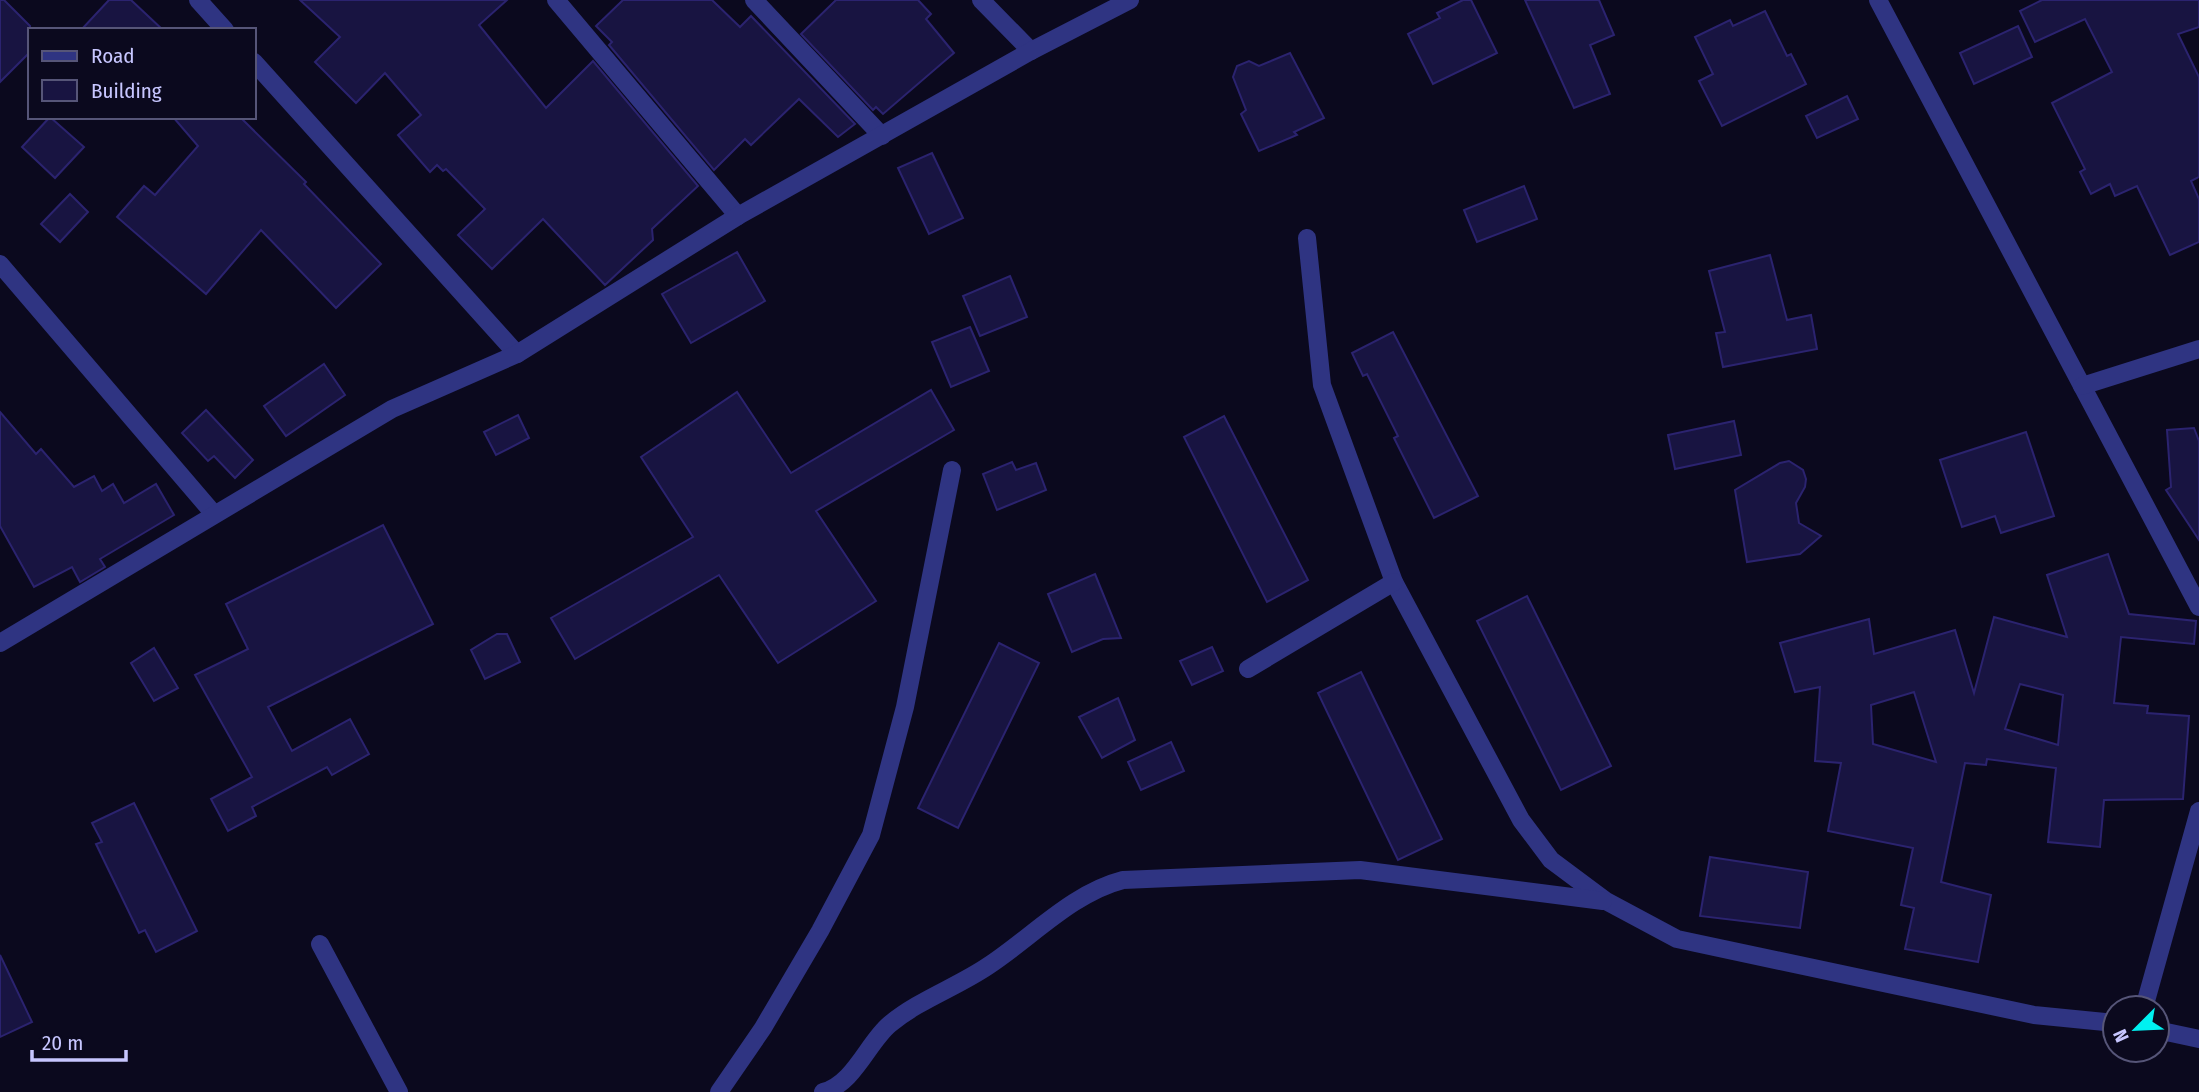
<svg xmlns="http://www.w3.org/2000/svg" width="2199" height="1092" font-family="'Fira Sans Condensed',sans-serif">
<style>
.building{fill:#181441;stroke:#2b236f;stroke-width:2;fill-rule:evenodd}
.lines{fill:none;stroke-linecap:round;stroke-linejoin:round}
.minor{stroke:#2f3482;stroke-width:18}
.tertiary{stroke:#2f3482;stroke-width:18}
</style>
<rect width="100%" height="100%" fill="#0b091e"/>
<g class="building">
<path d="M 0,0 L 4,0 L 30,26 L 30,52 L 0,82 Z"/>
<path d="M 109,0 L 131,0 L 163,30 L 81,30 Z"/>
<path d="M 300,0 L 507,0 L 479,25 L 546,108 L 593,61 L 698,186 L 652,229 L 653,240 L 605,285 L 543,219 L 492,269 L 458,235 L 485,209 L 446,169 L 443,171 L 437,165 L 430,172 L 398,135 L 421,115 L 385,73 L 356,103 L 315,62 L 340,37 Z"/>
<path d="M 623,0 L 712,0 L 740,27 L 751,16 L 855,124 L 838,137 L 799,99 L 751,145 L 745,139 L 714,170 L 609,45 L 612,42 L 596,26 Z"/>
<path d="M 836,0 L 918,0 L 931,14 L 926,19 L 954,53 L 883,114 L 876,107 L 873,110 L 801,34 Z"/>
<path d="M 1463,0 L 1471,0 L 1497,53 L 1433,84 L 1408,34 L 1440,18 L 1437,13 Z"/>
<path d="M 1525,0 L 1599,0 L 1614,35 L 1590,45 L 1610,94 L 1574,108 Z"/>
<path d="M 2042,0 L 2199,0 L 2199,27 L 2178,34 L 2199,77 L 2199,177 L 2191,181 L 2199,199 L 2199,242 L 2170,255 L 2137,186 L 2115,196 L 2110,184 L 2091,194 L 2080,172 L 2085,169 L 2052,103 L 2112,72 L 2085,19 L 2035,42 L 2020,11 Z"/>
<path d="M 1765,11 L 1787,56 L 1791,54 L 1806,84 L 1722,126 L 1699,81 L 1713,74 L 1695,37 L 1730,20 L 1733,26 Z"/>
<path d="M 2018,26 L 2032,57 L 1974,84 L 1960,53 Z"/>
<path d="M 1290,53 L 1324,118 L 1294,132 L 1297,135 L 1259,151 L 1241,114 L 1246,110 L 1233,77 L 1237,66 L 1249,61 L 1259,66 Z"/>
<path d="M 1847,96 L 1858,119 L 1817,138 L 1806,116 Z"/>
<path d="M 50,117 L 84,147 L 55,178 L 22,147 Z"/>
<path d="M 173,117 L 240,117 L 306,182 L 304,184 L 381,264 L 336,308 L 261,230 L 206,294 L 117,217 L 144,186 L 155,195 L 198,146 Z"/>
<path d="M 932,153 L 963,218 L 929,234 L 898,168 Z"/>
<path d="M 1524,186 L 1537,219 L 1477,242 L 1464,210 Z"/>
<path d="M 70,194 L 88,212 L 60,242 L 41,224 Z"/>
<path d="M 737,252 L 765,301 L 691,343 L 662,294 Z"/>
<path d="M 1770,255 L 1787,320 L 1811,315 L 1817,349 L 1723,367 L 1716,333 L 1725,332 L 1709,271 Z"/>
<path d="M 1010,276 L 1027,317 L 980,336 L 963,296 Z"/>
<path d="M 970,327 L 989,371 L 951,387 L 932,342 Z"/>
<path d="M 1393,332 L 1478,496 L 1434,518 L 1394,438 L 1398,436 L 1367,374 L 1363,376 L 1352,353 Z"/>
<path d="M 324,364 L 345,395 L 286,436 L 264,406 Z"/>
<path d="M 931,390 L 954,430 L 816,511 L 876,601 L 778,663 L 719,575 L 575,659 L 551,618 L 693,537 L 641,457 L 737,392 L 791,473 Z"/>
<path d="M 206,410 L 253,460 L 235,478 L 214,456 L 208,461 L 182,433 Z"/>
<path d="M 0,412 L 36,454 L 41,449 L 74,487 L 94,476 L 102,491 L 113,484 L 124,503 L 156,484 L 174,515 L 100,559 L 105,567 L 80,582 L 72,567 L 34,587 L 0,526 Z"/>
<path d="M 518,415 L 529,438 L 496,455 L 484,432 Z"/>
<path d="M 1224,416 L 1308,580 L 1267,602 L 1184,437 Z"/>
<path d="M 1734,421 L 1741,455 L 1675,469 L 1668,435 Z"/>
<path d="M 2194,428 L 2199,441 L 2199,540 L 2166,490 L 2171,487 L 2167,430 Z"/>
<path d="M 2026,432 L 2054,516 L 2001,533 L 1995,516 L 1962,527 L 1940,460 Z"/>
<path d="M 1789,461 L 1803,470 L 1806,479 L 1805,487 L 1796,503 L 1799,523 L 1821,536 L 1800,554 L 1747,562 L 1735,490 L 1780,463 Z"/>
<path d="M 1012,462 L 1016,470 L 1036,463 L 1046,490 L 997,510 L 983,474 Z"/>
<path d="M 383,525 L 433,624 L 268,707 L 292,751 L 350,719 L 369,754 L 332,775 L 327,767 L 252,807 L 256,816 L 228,831 L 211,799 L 252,777 L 195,675 L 248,649 L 226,604 Z"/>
<path d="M 2108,554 L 2129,614 L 2196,621 L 2194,644 L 2121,637 L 2114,703 L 2148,706 L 2147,713 L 2189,716 L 2183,799 L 2104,800 L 2100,847 L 2048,842 L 2056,768 L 1987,759 L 1986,765 L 1965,763 L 1941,882 L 1991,895 L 1978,962 L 1905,949 L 1914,908 L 1901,905 L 1913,848 L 1828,831 L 1841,763 L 1815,761 L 1820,687 L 1795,692 L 1780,643 L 1869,619 L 1874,654 L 1955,630 L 1974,693 L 1994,617 L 2067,637 L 2047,575 ZM 2020,684 L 2063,695 L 2058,745 L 2005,729 ZM 1914,692 L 1936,762 L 1873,744 L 1871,705 Z"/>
<path d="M 1095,574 L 1121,638 L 1103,639 L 1072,652 L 1048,594 Z"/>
<path d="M 1527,596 L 1611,766 L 1561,790 L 1477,621 Z"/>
<path d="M 497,634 L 507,634 L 520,662 L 485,679 L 471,650 Z"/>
<path d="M 999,643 L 1039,663 L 958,828 L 918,808 Z"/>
<path d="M 1212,647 L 1223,671 L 1192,685 L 1180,661 Z"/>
<path d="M 154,648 L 178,688 L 154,701 L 131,663 Z"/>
<path d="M 1361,672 L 1442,839 L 1398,860 L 1318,693 Z"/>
<path d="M 1118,698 L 1135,740 L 1102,758 L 1079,717 Z"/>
<path d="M 1171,742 L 1184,771 L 1141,790 L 1128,762 Z"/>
<path d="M 134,803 L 197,931 L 156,952 L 145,930 L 139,933 L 96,844 L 102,842 L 92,823 Z"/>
<path d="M 1710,857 L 1808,872 L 1800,928 L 1700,916 Z"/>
<path d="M 0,955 L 32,1022 L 0,1037 Z"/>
</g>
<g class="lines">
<g class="minor">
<path d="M 198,0 L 225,30"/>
<path d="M 556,0 L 738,216"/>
<path d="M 754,0 L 882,136"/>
<path d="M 981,0 L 1031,51"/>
<path d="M 1878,0 L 2199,607"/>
<path d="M 254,62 L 517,354"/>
<path d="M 1307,238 L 1322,385 L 1394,582 L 1521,820 L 1551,860 L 1606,901 L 1677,939 L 2034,1015 L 2115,1023"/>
<path d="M 0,264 L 214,514"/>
<path d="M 2082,386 L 2199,349"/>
<path d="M 1248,669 L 1394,582"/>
<path d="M 320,944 L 399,1092"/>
<path d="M 2144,1008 L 2199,811"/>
<path d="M 2157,1030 L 2199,1039"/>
<path d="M 719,1092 L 763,1028 L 820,931 L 871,835 L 905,707 L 952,470"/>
<path d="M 823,1092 C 854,1084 868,1042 890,1024 C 919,1000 957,987 988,966 C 1031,938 1072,893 1123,880 L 1360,870 L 1603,901"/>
</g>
<path class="tertiary" d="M 0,643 L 392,409 L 517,354 L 738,216 L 1031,51 L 1130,0"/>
</g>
<rect x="28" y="28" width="228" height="91" fill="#0b091e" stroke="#565578" stroke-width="2"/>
<rect x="42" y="51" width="35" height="10" fill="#2f3482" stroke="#565578" stroke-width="2"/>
<text x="91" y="63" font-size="21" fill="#c7c6ff">Road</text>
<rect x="42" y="80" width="35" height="21" fill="#181441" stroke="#565578" stroke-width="2"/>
<text x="91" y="98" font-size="21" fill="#c7c6ff">Building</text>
<g transform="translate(2136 1029) rotate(246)"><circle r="33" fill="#0b091e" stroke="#565578" stroke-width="2"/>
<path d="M0-5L12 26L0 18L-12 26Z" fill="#00f1f1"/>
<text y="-10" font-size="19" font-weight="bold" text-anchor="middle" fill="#c7c6ff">N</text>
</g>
<path d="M32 1050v10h94v-10" fill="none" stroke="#c7c6ff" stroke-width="3.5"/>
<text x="42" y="1050" font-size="21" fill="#c7c6ff" stroke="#0b091e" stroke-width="5" paint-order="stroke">20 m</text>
</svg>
